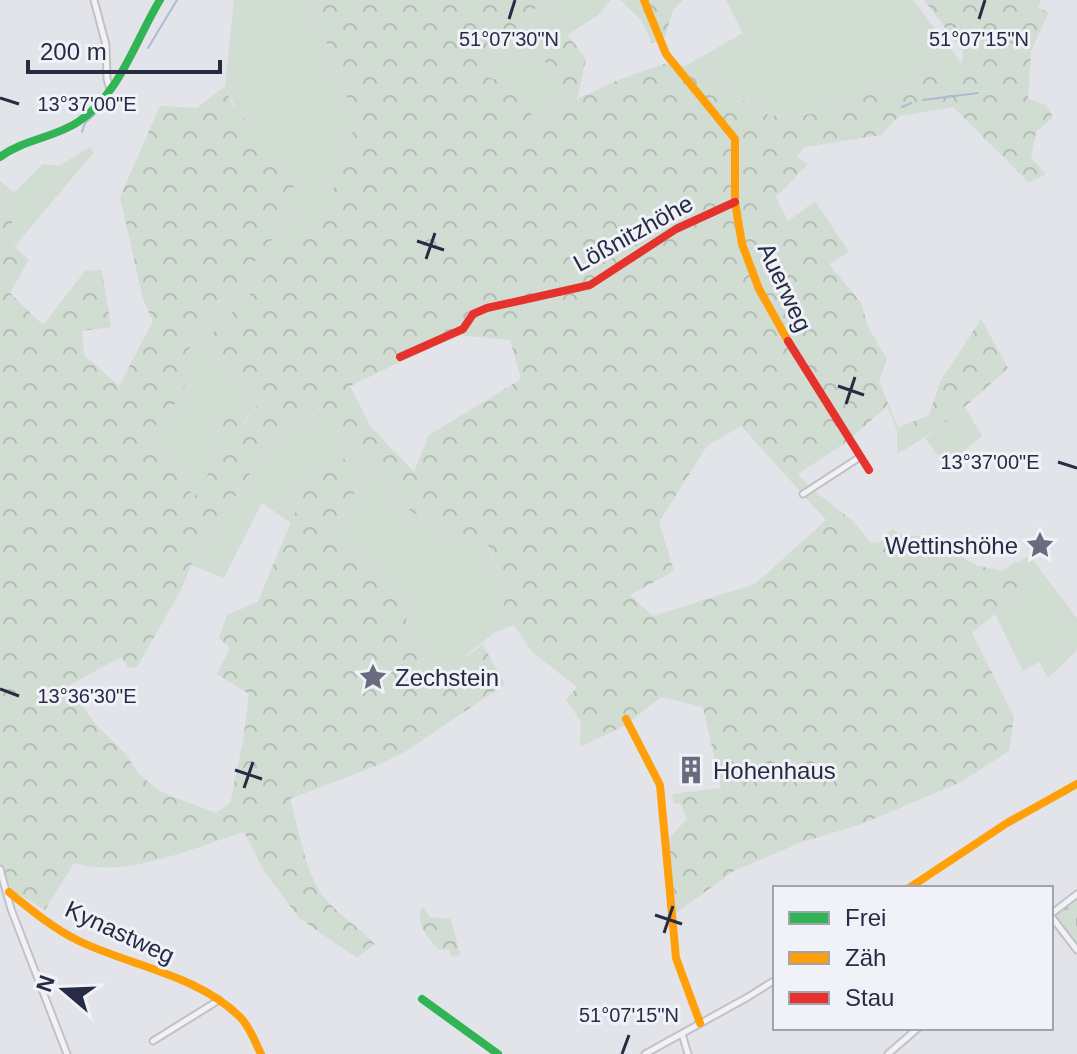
<svg xmlns="http://www.w3.org/2000/svg" width="1077" height="1054" font-family="Helvetica,sans-serif">
<style>
.green{fill:#d1dcd3}
.forest{fill:url(#forest-crowns);fill-rule:evenodd}
.cemetery{fill:url(#cemetery-stones)}
.lines{fill:none;stroke-linecap:round;stroke-linejoin:round}
.stream{stroke:#afb9d5;stroke-width:2}
.street-casing{stroke:#c1c2c7;stroke-width:9}
.street{stroke:#f2f2f5;stroke-width:5}
.fast{stroke:#30b455;stroke-width:8}
.slow{stroke:#ff9f0a;stroke-width:8}
.jam{stroke:#e5322d;stroke-width:8}
.ticks{fill:none;stroke:#272c44;stroke-width:3}
.labels{text-anchor:middle;dominant-baseline:central;stroke-width:6;stroke-linejoin:round;paint-order:stroke}
.street-label{font-size:24px;fill:#272c44;stroke:#f0f2f8}
.poi-label{font-size:24px;fill:#272c44;stroke:#f0f2f8;text-anchor:start}
.ticks-label{font-size:20px;text-anchor:middle;fill:#272c44;stroke:#f0f2f8;stroke-width:6;stroke-linejoin:round;paint-order:stroke}
</style>
<defs>
<pattern id="forest-crowns" width="20" height="18" patternUnits="userSpaceOnUse" patternTransform="scale(2)"><rect width="20" height="18" fill="#d1dcd3"/><path d="M2 6a3 3 0 1 1 6 0M12 15a3 3 0 1 1 6 0" fill="none" stroke="#b3bdb6"/></pattern>
<pattern id="cemetery-stones" width="16" height="16" patternUnits="userSpaceOnUse" patternTransform="scale(2)"><rect width="16" height="16" fill="#d1dcd3"/><path d="M2 7V4a2 2 0 0 1 4 0v3zM10 15v-3a2 2 0 0 1 4 0v3z" fill="#b3bdb6"/></pattern>
</defs>
<rect width="100%" height="100%" fill="#e3e4e9"/>
<g class="green">
<path d="M 234,0 L 315,0 L 318,20 L 356,122 L 325,217 L 207,339 L 262,399 L 225,445 L 195,497 L 179,482 L 154,439 L 157,420 L 177,402 L 191,374 L 189,356 L 191,334 L 256,260 L 289,218 L 225,86 Z"/>
<path d="M 549,0 L 611,0 L 598,15 L 541,52 L 565,96 L 535,121 L 482,75 L 525,15 Z"/>
<path d="M 726,0 L 913,0 L 963,65 L 812,114 L 770,116 L 685,66 L 743,33 Z"/>
<path d="M 90,147 L 94,152 L 14,247 L 10,200 L 0,198 L 0,181 L 14,193 L 43,164 L 59,166 Z"/>
<path d="M 965,407 L 982,436 L 946,466 L 925,438 Z"/>
<path d="M 321,408 L 372,457 L 404,506 L 449,538 L 485,541 L 508,591 L 495,632 L 459,661 L 430,669 L 420,663 L 401,603 L 330,533 L 364,478 L 311,471 L 292,524 L 262,503 L 224,578 L 191,565 L 283,422 L 292,431 Z"/>
<path d="M 1026,557 L 1032,559 L 1077,618 L 1077,650 L 1048,678 L 1039,662 L 1023,671 L 995,614 L 1026,588 L 1018,563 Z"/>
</g>
<g class="forest">
<path d="M 315,0 L 549,0 L 525,15 L 482,75 L 516,87 L 535,121 L 565,97 L 540,52 L 568,35 L 586,59 L 577,99 L 616,81 L 663,64 L 685,66 L 770,116 L 811,114 L 962,65 L 963,51 L 924,0 L 1041,0 L 1038,8 L 1049,12 L 1031,51 L 1028,99 L 1046,105 L 1053,117 L 1036,132 L 1031,158 L 1046,174 L 1029,183 L 953,107 L 899,116 L 881,135 L 805,147 L 797,157 L 808,164 L 776,197 L 788,221 L 815,201 L 849,252 L 829,264 L 862,304 L 867,325 L 887,359 L 879,381 L 898,428 L 929,415 L 941,380 L 981,319 L 1008,368 C 973,400 939,431 897,454 L 897,430 L 887,406 L 848,441 L 798,474 L 812,489 L 853,521 L 870,542 L 879,543 L 892,529 L 901,535 L 921,536 L 978,566 L 1003,571 L 1015,561 L 1018,563 L 1026,588 L 972,633 L 1014,717 L 1009,751 L 961,782 L 862,824 L 802,842 L 734,871 L 676,913 L 667,840 L 687,819 L 681,804 L 674,803 L 672,794 L 721,788 L 703,707 L 661,697 L 626,725 L 580,747 L 581,722 L 566,700 L 577,687 L 532,652 L 514,625 L 495,632 L 508,591 L 486,541 L 449,538 L 404,506 L 372,457 L 320,408 L 292,431 L 283,422 L 191,565 L 181,590 L 137,667 L 128,668 L 121,657 L 68,686 L 96,725 L 126,754 L 138,773 L 159,791 L 216,813 L 230,803 L 243,741 L 249,694 L 217,674 L 230,648 L 219,638 L 227,615 L 258,602 C 275,558 295,516 311,471 L 343,458 L 364,478 L 330,533 L 401,603 L 420,663 L 430,669 L 459,661 L 483,645 L 505,684 L 405,752 L 378,765 L 290,799 C 298,826 305,870 321,893 C 335,913 358,926 375,944 L 357,958 L 299,918 L 264,871 L 244,832 C 192,848 127,879 74,863 L 45,910 L 12,890 L 0,863 L 0,198 L 10,200 L 14,246 L 29,260 L 10,293 L 43,325 L 85,271 L 102,270 L 111,327 L 82,331 L 84,355 L 119,386 L 153,321 L 143,299 L 120,197 L 160,106 L 197,108 L 225,86 L 232,104 L 294,183 L 288,219 L 256,260 L 191,334 L 189,356 L 191,374 L 177,402 L 157,420 L 154,439 L 179,482 L 195,496 L 225,445 L 210,419 L 231,415 L 243,424 L 262,399 L 207,339 L 324,217 L 356,122 L 318,20 ZM 457,335 L 510,340 L 521,379 L 429,435 L 414,472 L 371,427 L 350,386 ZM 741,426 L 826,520 L 755,584 L 653,616 L 630,595 L 674,571 L 659,522 L 707,446 Z"/>
<path d="M 620,0 L 683,0 L 673,10 L 665,37 L 652,43 L 641,20 Z"/>
<path d="M 422,906 L 430,917 L 451,919 L 460,955 L 452,957 L 449,949 L 440,950 C 427,938 415,924 422,906 Z"/>
</g>
<path class="cemetery" d="M 1077,898 L 1077,943 L 1055,917 L 1055,913 Z"/>
<g class="lines">
<g class="stream">
<path d="M 148,48 L 177,0"/>
<path d="M 923,100 L 978,93"/>
<path d="M 902,107 L 911,103"/>
<path d="M 82,132 L 85,123 L 109,101 L 116,102"/>
</g>
<defs>
<g id="street">
<path d="M 94,0 L 106,45 L 107,79 L 110,89"/>
<path d="M 803,494 L 860,457"/>
<path d="M 0,869 L 11,909 L 67,1054"/>
<path d="M 1051,914 L 1077,894"/>
<path d="M 1051,916 L 1077,950"/>
<path d="M 682,1034 L 688,1054"/>
<path d="M 153,1041 L 219,1000"/>
<path d="M 645,1054 L 748,997 L 775,980"/>
<path d="M 888,1054 L 918,1028"/>
</g>
</defs>
<use href="#street" class="street-casing"/>
<use href="#street" class="street"/>
<g class="fast">
<path d="M 0,157 C 24,139 54,138 78,122 C 120,94 135,41 160,0"/>
<path d="M 422,999 L 498,1054"/>
</g>
<g class="slow">
<path d="M 644,0 L 666,54 L 735,139 L 735,202 L 742,244 L 759,289 L 788,341"/>
<path d="M 626,719 L 660,785 L 676,958 L 700,1023"/>
<path d="M 909,888 L 1007,823 L 1077,784"/>
<path d="M 9,892 C 31,910 54,929 79,941 C 131,966 198,975 240,1017 C 250,1027 255,1042 261,1054"/>
</g>
<g class="jam">
<path d="M 788,341 L 869,470"/>
<path d="M 400,357 L 463,329 L 473,314 L 487,308 L 590,285 L 676,229 L 735,202"/>
</g>
</g>
<path class="ticks" d="M 509,19 L 515,0M 979,19 L 985,0M 0,98 L 19,104M 417,241 L 444,250M 426,259 L 435,233M 838,386 L 864,395M 846,404 L 855,377M 1058,462 L 1077,468M 0,689 L 19,696M 235,770 L 262,779M 244,788 L 253,762M 655,915 L 682,924M 664,933 L 673,906M 622,1054 L 629,1035"/>
<defs>
<symbol id="sight-bare" viewBox="-9 -9 18 18"><path d="M0-6L1.8-2.2L6-1.7L2.9 1.2L3.7 5.4L0 3.3L-3.7 5.4L-2.9 1.2L-6-1.7L-1.8-2.2Z" fill="#696c7e" stroke="#f0f2f8" stroke-width="2.5" paint-order="stroke"/></symbol>
<symbol id="building-bare" viewBox="-9 -9 18 18"><path d="M-4-6H4V6H1V3H-1V6H-4ZM-2.5-4.3h1.7v1.8h-1.7ZM.8-4.3h1.7v1.8H.8ZM-2.5-1h1.7V.8h-1.7ZM.8-1h1.7V.8H.8Z" fill="#696c7e" stroke="#f0f2f8" stroke-width="2.5" paint-order="stroke"/></symbol>
</defs>
<g fill-rule="evenodd">
<use href="#sight-bare" x="1020" y="525" width="40" height="40"/>
<use href="#sight-bare" x="353" y="657" width="40" height="40"/>
<use href="#building-bare" x="671" y="750" width="40" height="40"/>
</g>
<g class="labels">
<g class="street-label">
<text transform="translate(633 233) rotate(-29)">Lößnitzhöhe</text>
<text transform="translate(785 287) rotate(65)">Auerweg</text>
<text transform="translate(120 932) rotate(25)">Kynastweg</text>
</g>
<g class="poi-label">
<text x="1018" y="545" text-anchor="end">Wettinshöhe</text>
<text x="395" y="677">Zechstein</text>
<text x="713" y="770">Hohenhaus</text>
</g>
</g>
<g class="ticks-label">
<text x="509" y="46">51°07'30"N</text>
<text x="979" y="46">51°07'15"N</text>
<text x="87" y="111">13°37'00"E</text>
<text x="990" y="469">13°37'00"E</text>
<text x="87" y="703">13°36'30"E</text>
<text x="629" y="1022">51°07'15"N</text>
</g>
<rect x="773" y="886" width="280" height="144" fill="#f0f2f8" stroke="#a0a3b0" stroke-width="2"/>
<rect x="789" y="912" width="40" height="12" fill="#30b455" stroke="#a0a3b0" stroke-width="2"/>
<text x="845" y="926" font-size="24" fill="#272c44">Frei</text>
<rect x="789" y="952" width="40" height="12" fill="#ff9f0a" stroke="#a0a3b0" stroke-width="2"/>
<text x="845" y="966" font-size="24" fill="#272c44">Zäh</text>
<rect x="789" y="992" width="40" height="12" fill="#e5322d" stroke="#a0a3b0" stroke-width="2"/>
<text x="845" y="1006" font-size="24" fill="#272c44">Stau</text>
<g transform="translate(64 990) rotate(289)" stroke="#f0f2f8" stroke-width="6" paint-order="stroke">
<path d="M0-6L14 30L0 20L-14 30Z" fill="#272c44"/>
<text y="-12" font-size="22" font-weight="bold" text-anchor="middle" fill="#272c44">N</text>
</g>
<path d="M28 60v12h192v-12" fill="none" stroke="#272c44" stroke-width="4"/>
<text x="40" y="60" font-size="24" fill="#272c44" stroke="#f0f2f8" stroke-width="6" paint-order="stroke">200 m</text>
</svg>
